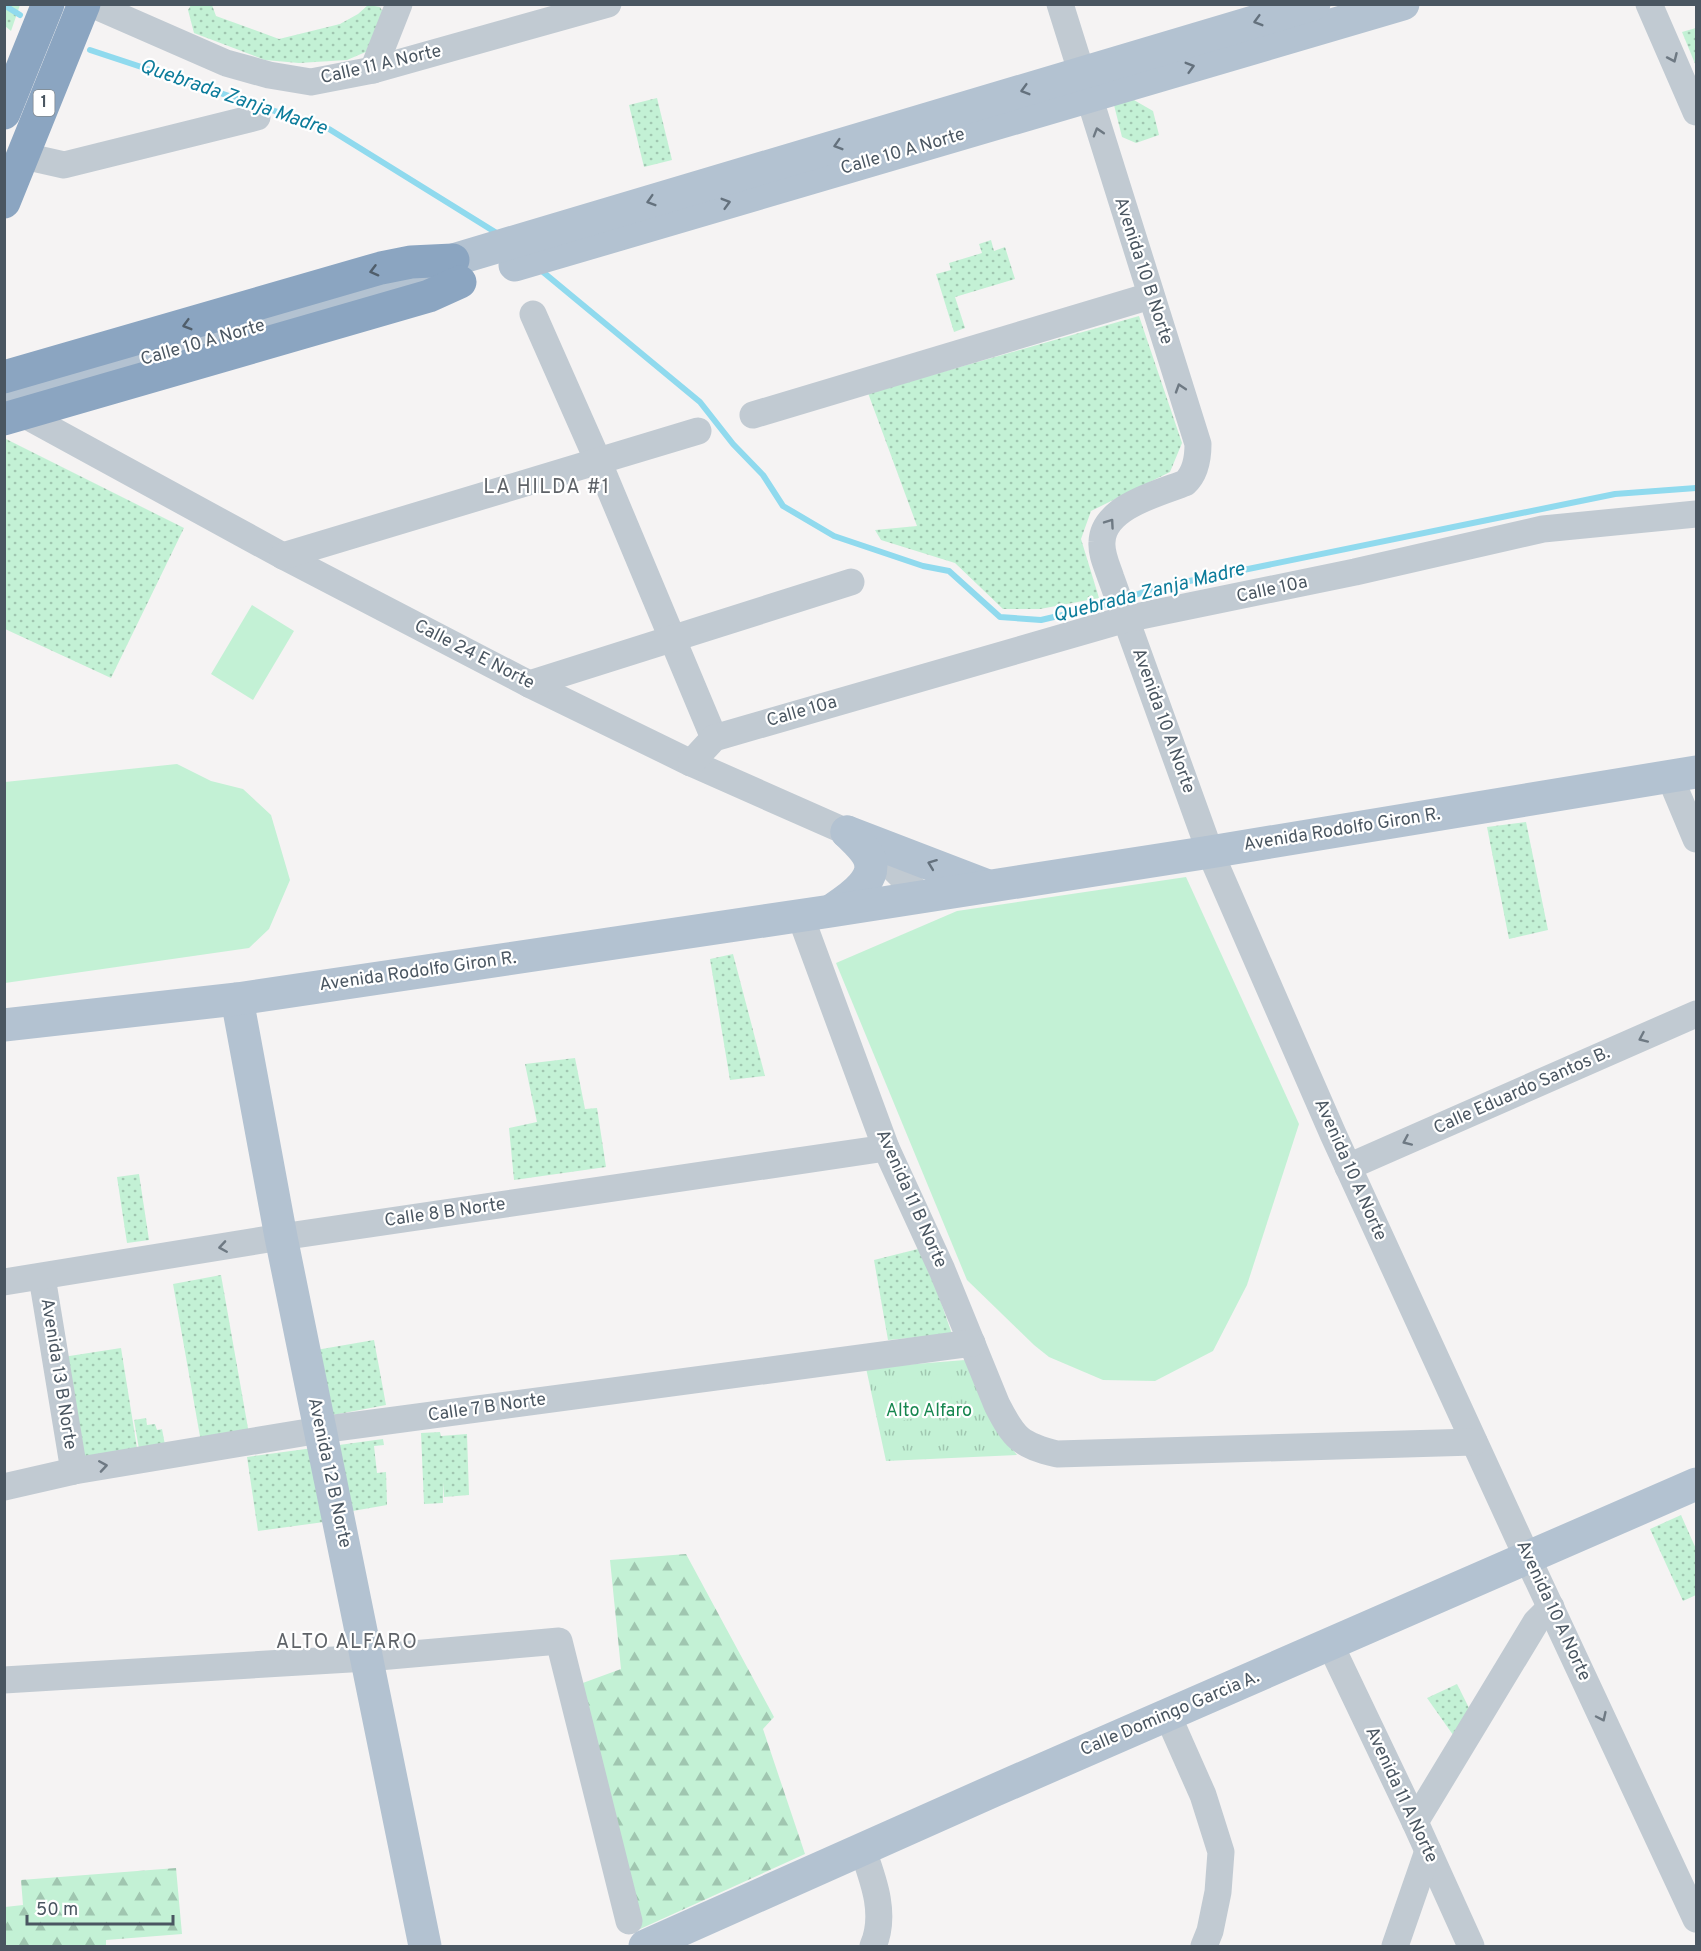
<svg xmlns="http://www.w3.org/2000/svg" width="1701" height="1951" font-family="Overpass,sans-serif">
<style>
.grass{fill:url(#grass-dots)}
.forest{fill:url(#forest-firs)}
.park{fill:url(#park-tufts)}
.pitch{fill:#c3f1d5}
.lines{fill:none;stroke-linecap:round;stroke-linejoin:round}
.stream{stroke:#90daee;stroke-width:6}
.minor{stroke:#c1cad2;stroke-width:27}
.major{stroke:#b3c2d1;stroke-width:33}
.highway{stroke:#8ba5c1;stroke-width:33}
.oneway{stroke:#64717d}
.oneway2{stroke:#6e7983}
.oneway3{stroke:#505e6b}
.labels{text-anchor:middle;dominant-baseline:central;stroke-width:4.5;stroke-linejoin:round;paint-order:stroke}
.shield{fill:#fff;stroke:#808990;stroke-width:1.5}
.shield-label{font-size:16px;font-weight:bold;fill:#4a5661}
.street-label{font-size:18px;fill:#4a5661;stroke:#fff}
.park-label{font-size:18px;fill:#17864f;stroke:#fff}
.water-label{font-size:20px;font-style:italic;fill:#0c7c9b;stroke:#fff}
.neighbourhood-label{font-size:20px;letter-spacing:1.5px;fill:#5f6368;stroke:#fff}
</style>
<defs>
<pattern id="grass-dots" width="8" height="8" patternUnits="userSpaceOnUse" patternTransform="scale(1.5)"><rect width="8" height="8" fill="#c3f1d5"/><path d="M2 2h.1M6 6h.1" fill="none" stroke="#a0c6b0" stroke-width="1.8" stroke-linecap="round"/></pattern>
<pattern id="forest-firs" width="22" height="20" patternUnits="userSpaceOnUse" patternTransform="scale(1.5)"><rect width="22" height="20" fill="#c3f1d5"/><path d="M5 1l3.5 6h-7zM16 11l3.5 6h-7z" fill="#a0c6b0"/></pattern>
<pattern id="park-tufts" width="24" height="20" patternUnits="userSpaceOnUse" patternTransform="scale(1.5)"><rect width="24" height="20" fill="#c3f1d5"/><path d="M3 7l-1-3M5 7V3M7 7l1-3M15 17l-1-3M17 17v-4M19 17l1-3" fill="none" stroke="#a0c6b0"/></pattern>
</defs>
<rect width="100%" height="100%" fill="#f5f3f3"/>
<g class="grass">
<path d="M 4,5 L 20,5 L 11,31 L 5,26 Z"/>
<path d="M 191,5 L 212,5 L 216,16 L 279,39 L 340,24 L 358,14 L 368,5 L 380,7 L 385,16 L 368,51 L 347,60 L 299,63 L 265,60 L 194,33 L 188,10 Z"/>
<path d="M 1696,28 L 1696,66 L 1682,32 Z"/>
<path d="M 1127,96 L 1153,111 L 1159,135 L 1136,143 L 1122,137 L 1113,101 Z"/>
<path d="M 657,98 L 672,160 L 644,167 L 629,105 Z"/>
<path d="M 991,240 L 994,251 L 1005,247 L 1015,279 L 955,297 L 965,328 L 954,332 L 936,274 L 951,270 L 949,263 L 982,253 L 979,244 Z"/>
<path d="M 1139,316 L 1182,443 L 1170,472 L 1091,511 L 1081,539 L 1099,598 L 1040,609 L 1003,609 L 955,563 L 881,540 L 875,530 L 917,526 L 868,393 Z"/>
<path d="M 4,438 L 184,528 L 111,678 L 5,629 Z"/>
<path d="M 1526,822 L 1548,930 L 1509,939 L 1487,827 Z"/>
<path d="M 733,954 L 765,1076 L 730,1080 L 710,959 Z"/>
<path d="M 575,1058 L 585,1109 L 597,1108 L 606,1167 L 514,1180 L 509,1128 L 537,1122 L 525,1064 Z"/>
<path d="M 139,1174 L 149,1240 L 127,1243 L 117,1177 Z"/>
<path d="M 922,1248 L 952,1334 L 888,1340 L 874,1260 Z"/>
<path d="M 221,1275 L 249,1434 L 201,1442 L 173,1284 Z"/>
<path d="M 374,1340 L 386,1405 L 328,1416 L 316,1350 Z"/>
<path d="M 121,1348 L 137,1448 L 80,1457 L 63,1357 Z"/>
<path d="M 146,1418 L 147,1425 L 155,1424 L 157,1430 L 162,1429 L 165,1445 L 139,1449 L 134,1420 Z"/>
<path d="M 440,1432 L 441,1436 L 467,1434 L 469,1495 L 444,1497 L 443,1482 L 443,1503 L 424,1504 L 421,1433 Z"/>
<path d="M 383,1439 L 384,1445 L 374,1446 L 377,1473 L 386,1472 L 387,1505 L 347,1512 L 339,1445 Z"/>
<path d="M 313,1448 L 324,1522 L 258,1531 L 247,1457 Z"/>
<path d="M 1681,1515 L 1696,1549 L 1696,1595 L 1683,1601 L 1650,1529 Z"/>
<path d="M 1457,1684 L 1474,1718 L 1458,1742 L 1427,1698 Z"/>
</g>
<g class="forest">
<path d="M 686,1554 L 774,1717 L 763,1729 L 805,1854 L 640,1929 L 580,1684 L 621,1669 L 610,1560 Z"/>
<path d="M 176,1868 L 182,1934 L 106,1940 L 106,1946 L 6,1946 L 5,1907 L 23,1905 L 21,1880 Z"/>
</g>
<path class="park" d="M 965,1360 L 996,1429 L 1017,1455 L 886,1461 L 866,1368 Z"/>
<g class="pitch">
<path d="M 252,605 L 294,631 L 253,700 L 211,674 Z"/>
<path d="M 177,764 L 211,781 L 243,789 L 271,815 L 290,880 L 269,929 L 249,948 L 5,983 L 5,782 Z"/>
<path d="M 1186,877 L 1299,1124 L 1247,1285 L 1213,1351 L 1155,1381 L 1103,1380 L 1049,1357 L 1034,1345 L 967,1280 L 836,963 L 957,911 Z"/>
<path d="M 947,1373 L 954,1411 L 883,1424 L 876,1386 Z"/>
</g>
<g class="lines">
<g class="stream">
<path d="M 4,5 L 20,15"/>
<path d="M 90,50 L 329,129 L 495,232"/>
<path d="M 543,272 L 700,402 L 733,444 L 763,475 L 783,506 L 834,536 L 923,566 L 949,571 L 1000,617 L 1041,620 L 1114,603"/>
<path d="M 1127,598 L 1155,588 L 1615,494 L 1696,488"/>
</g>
<g class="minor">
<path d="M 91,4 L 226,63 L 269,75 L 311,82 L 373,70 L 608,4"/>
<path d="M 1060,4 L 1198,444 C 1198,458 1196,473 1185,483 C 1159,493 1103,507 1102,542 C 1101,554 1107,566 1111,578 L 1210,852 L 1333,1134 L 1528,1559 L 1696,1919"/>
<path d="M 1649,4 L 1696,112"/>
<path d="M 373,70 L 399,4"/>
<path d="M 24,156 L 64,165 L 257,117"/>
<path d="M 533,314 L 598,461 L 714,738"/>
<path d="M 23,414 L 283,556 L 529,684 L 691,763 L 847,832 L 893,868 L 921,896"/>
<path d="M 753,415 L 1150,296"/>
<path d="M 283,556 L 698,431"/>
<path d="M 529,684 L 851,582"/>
<path d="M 691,763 L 714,738 L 1126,619 L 1355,572 L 1543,529 L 1696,514"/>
<path d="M 1670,777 L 1696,839"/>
<path d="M 800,915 L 886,1148 L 942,1270 L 997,1405 C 1014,1438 1020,1445 1057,1454 L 1474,1442"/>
<path d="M 1348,1167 L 1696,1014"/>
<path d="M 42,1277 L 74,1471"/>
<path d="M 4,1282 L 281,1237 L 886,1148"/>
<path d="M 4,1487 L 74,1471 L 320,1430 L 972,1343"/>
<path d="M 1330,1644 L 1415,1822 L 1471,1946"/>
<path d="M 4,1680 L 367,1658 L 559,1641 L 629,1921"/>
<path d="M 1168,1716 L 1203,1795 L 1221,1852 L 1218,1892 L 1210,1931 L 1204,1946"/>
<path d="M 1415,1822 L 1536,1622 L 1551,1607"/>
<path d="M 862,1848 C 873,1879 887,1914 873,1946"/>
<path d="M 1395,1946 L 1428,1851"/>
</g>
<g class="major">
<path d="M 515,265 L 1403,4"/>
<path d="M 4,400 L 401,286 L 453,260 L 1314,4"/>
<path d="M 847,832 L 985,885"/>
<path d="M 832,910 C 847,900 883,878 867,854 C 862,846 854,839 847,832"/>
<path d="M 237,999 L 281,1237 L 425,1946"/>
<path d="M 4,1025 L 237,999 L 831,911 L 1210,852 L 1696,772"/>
<path d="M 645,1946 L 993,1791 L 1696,1484"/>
</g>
<g class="highway">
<path d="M 4,113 L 48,4"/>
<path d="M 4,202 L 84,4"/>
<path d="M 4,377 L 381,268 L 411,262 L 453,260"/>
<path d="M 4,419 L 429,296 L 460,282"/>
</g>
</g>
<defs><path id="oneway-chevron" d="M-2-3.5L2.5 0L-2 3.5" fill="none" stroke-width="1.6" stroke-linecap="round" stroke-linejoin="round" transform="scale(1.5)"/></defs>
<g class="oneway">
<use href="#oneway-chevron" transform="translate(1258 21) rotate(164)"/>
<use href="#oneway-chevron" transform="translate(1190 67) rotate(-16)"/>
<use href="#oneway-chevron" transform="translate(1025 90) rotate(164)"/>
<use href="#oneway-chevron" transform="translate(838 145) rotate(163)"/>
<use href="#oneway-chevron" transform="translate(651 201) rotate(163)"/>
<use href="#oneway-chevron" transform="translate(726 203) rotate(-16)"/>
<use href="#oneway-chevron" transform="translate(932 864) rotate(-159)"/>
</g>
<g class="oneway2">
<use href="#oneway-chevron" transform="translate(1673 58) rotate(66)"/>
<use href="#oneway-chevron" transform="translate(1098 132) rotate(-107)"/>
<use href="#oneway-chevron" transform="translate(1180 388) rotate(-108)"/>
<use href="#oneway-chevron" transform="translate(1110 523) rotate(-55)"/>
<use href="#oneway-chevron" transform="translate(1643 1038) rotate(156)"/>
<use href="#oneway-chevron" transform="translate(1407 1141) rotate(156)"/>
<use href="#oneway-chevron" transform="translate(223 1247) rotate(171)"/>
<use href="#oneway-chevron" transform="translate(103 1466) rotate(-9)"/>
<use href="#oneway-chevron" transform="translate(1602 1717) rotate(65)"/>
</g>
<g class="oneway3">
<use href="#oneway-chevron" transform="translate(374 271) rotate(165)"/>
<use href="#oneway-chevron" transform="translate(187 325) rotate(164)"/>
</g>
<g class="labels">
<rect class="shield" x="33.5" y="90" width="21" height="26" rx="4.5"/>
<g class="shield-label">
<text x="44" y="103">1</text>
</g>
<g class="street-label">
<text transform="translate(381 65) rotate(-13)">Calle 11 A Norte</text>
<text transform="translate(903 152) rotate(-16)">Calle 10 A Norte</text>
<text transform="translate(1143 271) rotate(72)">Avenida 10 B Norte</text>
<text transform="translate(203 343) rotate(-16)">Calle 10 A Norte</text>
<text transform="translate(1272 590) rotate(-12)">Calle 10a</text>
<text transform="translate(474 655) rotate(27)">Calle 24 E Norte</text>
<text transform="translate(802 712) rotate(-16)">Calle 10a</text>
<text transform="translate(1163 721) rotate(70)">Avenida 10 A Norte</text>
<text transform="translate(1342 830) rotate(-9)">Avenida Rodolfo Giron R.</text>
<text transform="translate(418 972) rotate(-8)">Avenida Rodolfo Giron R.</text>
<text transform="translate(1522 1091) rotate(-24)">Calle Eduardo Santos B.</text>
<text transform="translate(1350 1170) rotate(66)">Avenida 10 A Norte</text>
<text transform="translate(911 1199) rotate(66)">Avenida 11 B Norte</text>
<text transform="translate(445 1213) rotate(-8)">Calle 8 B Norte</text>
<text transform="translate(58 1374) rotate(81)">Avenida 13 B Norte</text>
<text transform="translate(487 1408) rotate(-8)">Calle 7 B Norte</text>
<text transform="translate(329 1473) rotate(78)">Avenida 12 B Norte</text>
<text transform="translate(1553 1611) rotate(65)">Avenida 10 A Norte</text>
<text transform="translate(1170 1714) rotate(-23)">Calle Domingo Garcia A.</text>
<text transform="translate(1401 1795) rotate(65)">Avenida 11 A Norte</text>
</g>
<g class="park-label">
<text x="929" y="1411">Alto Alfaro</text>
</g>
<g class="water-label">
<text transform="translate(233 98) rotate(19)">Quebrada Zanja Madre</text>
<text transform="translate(1149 593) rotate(-14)">Quebrada Zanja Madre</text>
</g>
<g class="neighbourhood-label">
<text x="547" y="488">LA HILDA #1</text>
<text x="347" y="1643">ALTO ALFARO</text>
</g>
</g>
<rect width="1701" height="1951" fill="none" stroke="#4a5661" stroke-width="12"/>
<path d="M27 1915v9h146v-9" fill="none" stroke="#4a5661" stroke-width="3"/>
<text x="36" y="1915" font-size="18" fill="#4a5661" stroke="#ffffff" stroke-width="4.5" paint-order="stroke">50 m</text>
</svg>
